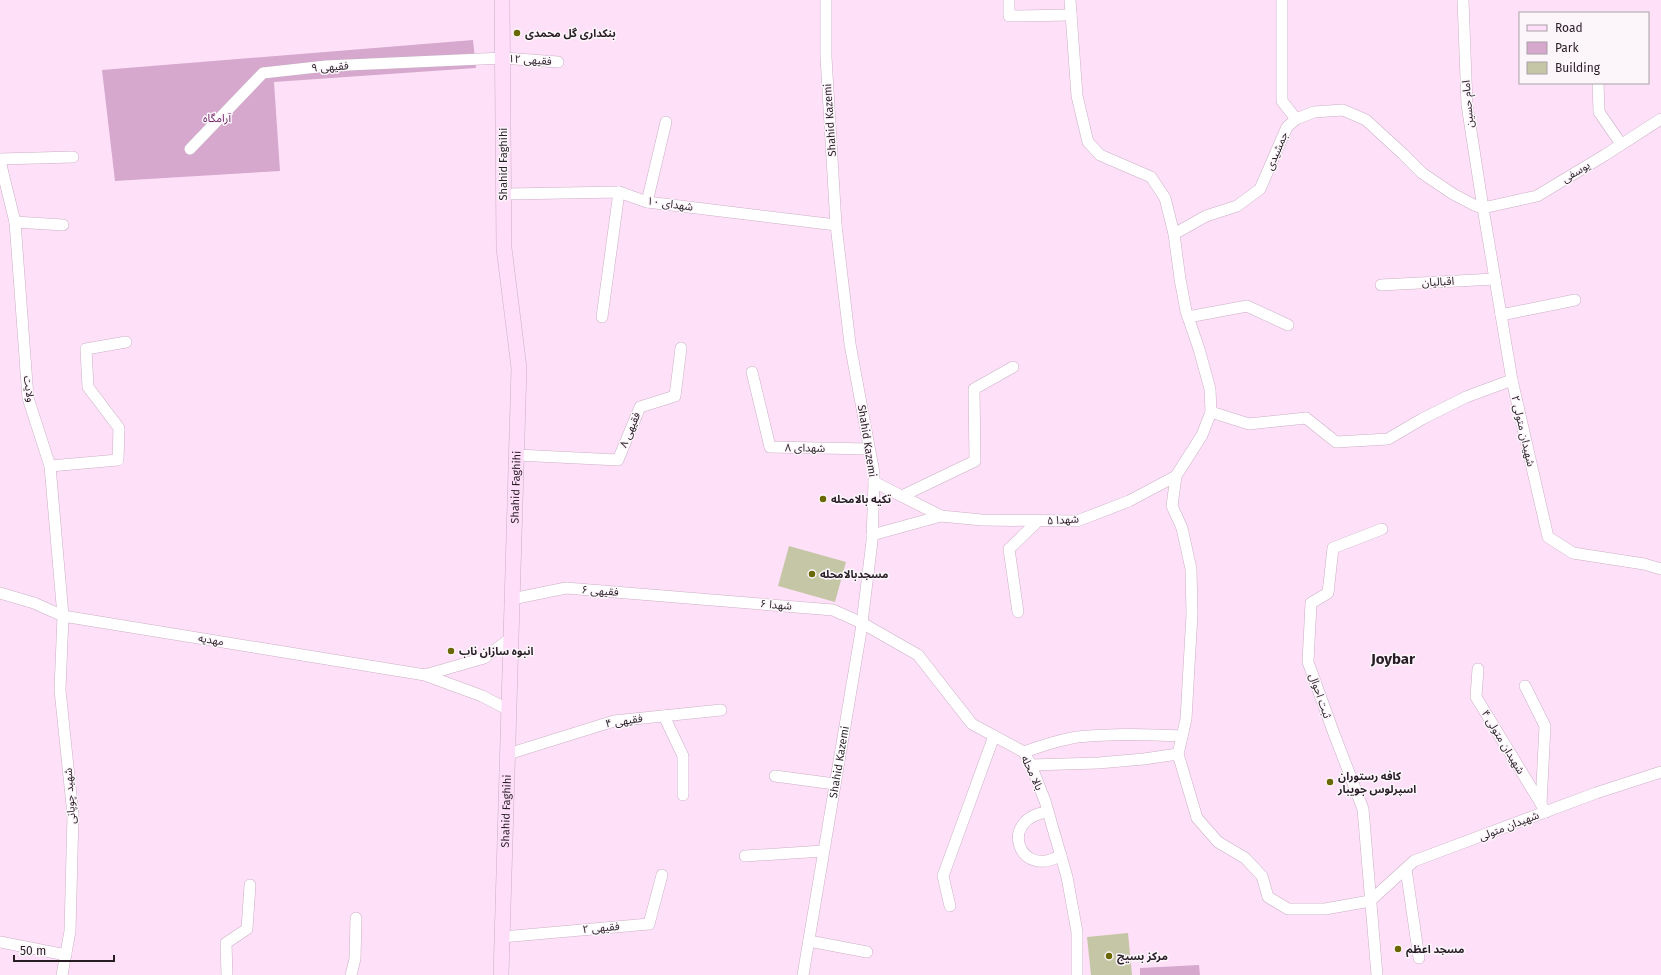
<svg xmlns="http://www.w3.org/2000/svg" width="1661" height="975" font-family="'Fira Sans','Noto Sans Arabic',sans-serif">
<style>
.green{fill:#d7a8ce}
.building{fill:#c5c6a5}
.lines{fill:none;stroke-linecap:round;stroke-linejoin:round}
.minor-casing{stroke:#cbafc6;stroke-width:12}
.secondary-casing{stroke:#cbafc6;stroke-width:16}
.minor{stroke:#fff;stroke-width:11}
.secondary{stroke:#fedef9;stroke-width:15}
.poi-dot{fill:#6a6803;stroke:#fcf6fb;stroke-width:1.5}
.labels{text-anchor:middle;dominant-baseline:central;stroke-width:3;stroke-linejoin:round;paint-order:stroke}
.poi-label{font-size:11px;font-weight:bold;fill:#271d25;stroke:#fcf6fb;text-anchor:start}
.street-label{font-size:11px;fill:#271d25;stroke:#fcf6fb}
.park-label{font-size:11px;fill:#702167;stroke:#fcf6fb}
.district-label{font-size:15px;font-weight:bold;fill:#271d25;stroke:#fcf6fb}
</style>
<rect width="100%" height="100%" fill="#fee1f8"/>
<g class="green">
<path d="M 473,40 L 476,68 L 274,82 L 280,171 L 115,181 L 102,70 Z"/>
<path d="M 1199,965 L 1200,975 L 1140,975 L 1140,968 Z"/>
</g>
<g class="building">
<path d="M 789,546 L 846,562 L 835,602 L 778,586 Z"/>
<path d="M 1128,933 L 1132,975 L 1091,975 L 1087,937 Z"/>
</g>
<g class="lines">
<defs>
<g id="minor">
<path d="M 1009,0 L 1009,16 L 1071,15"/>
<path d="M 1070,0 L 1077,96 L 1088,142 L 1100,155 L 1151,177 L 1165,198 L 1174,234 L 1180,279 L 1186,311 L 1199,349 L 1210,389 L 1211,412 L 1202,435 L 1176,476 L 1172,506 L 1182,528 L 1191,569 L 1192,614 L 1186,719 L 1178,754 L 1197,818 L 1218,842 L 1245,858 L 1262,876 L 1268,897 L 1288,909 L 1325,909 L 1370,901"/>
<path d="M 1282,0 L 1282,101 L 1296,119"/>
<path d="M 1463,0 L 1467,105 L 1483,208 L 1512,380 L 1548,537 L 1573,553 L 1644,564 L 1661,569"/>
<path d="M 1598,83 L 1599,112 L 1621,144"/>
<path d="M 190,149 L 263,73 L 326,66 L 503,58 L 558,62"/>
<path d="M 0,159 L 73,157"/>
<path d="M 0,161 L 15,222 L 28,398 L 50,466 L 63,616 L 60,690 L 73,815 L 70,931 L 62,975"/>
<path d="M 504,194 L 619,192 L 647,202 L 836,225"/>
<path d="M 647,202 L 666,122"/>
<path d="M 15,222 L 63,225"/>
<path d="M 1174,234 L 1206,216 L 1237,206 L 1260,189 L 1287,127 L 1296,119 L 1314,112 L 1343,110 L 1366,120 L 1403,154 L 1422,173 L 1453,194 L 1474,205 L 1483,208 L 1537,196 L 1605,155 L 1661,119"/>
<path d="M 1381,285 L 1495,279"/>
<path d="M 1501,315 L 1575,300"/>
<path d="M 602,317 L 619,192"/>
<path d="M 1188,317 L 1247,306 L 1288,325"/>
<path d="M 752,372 L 770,447 L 869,449"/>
<path d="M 1211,412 L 1249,424 L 1306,418 L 1336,442 L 1388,439 L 1422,419 L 1466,397 L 1512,380"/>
<path d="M 517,455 L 618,460 L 640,407 L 675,396 L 681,348"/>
<path d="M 50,466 L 118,460 L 119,428 L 88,387 L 86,349 L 126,342"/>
<path d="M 874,482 L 941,516"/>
<path d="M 902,496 L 975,461 L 974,389 L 1013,367"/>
<path d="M 872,535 L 941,516 L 982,520 L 1077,521 L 1129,501 L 1176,476"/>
<path d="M 0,593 L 34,603 L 63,616 L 425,675 L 482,696 L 509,710"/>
<path d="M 512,599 L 566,588 L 833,610 L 862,623 L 918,655 L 972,724 L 1024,752 L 1031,765 L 1045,801 L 1067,877 L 1077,932 L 1077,975"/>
<path d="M 1018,612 L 1009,549 L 1038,521"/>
<path d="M 1478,669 L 1476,697 L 1546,812"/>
<path d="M 425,675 L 484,658 L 511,638"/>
<path d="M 1525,686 L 1545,726 L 1541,804"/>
<path d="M 664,716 L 683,756 L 683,795"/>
<path d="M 1024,752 C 1041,746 1059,740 1077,737 C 1112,733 1147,734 1182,736"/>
<path d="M 508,754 L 614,721 L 721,710"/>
<path d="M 1031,765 L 1098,763 L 1144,759 L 1178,754"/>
<path d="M 775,776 L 835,784"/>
<path d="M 1048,812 C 997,818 1019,881 1061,855"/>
<path d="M 745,856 L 823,851"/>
<path d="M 1406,869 L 1419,958"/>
<path d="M 1370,901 L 1414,861 L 1596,793 L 1661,772"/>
<path d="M 950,906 L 943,876 L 994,736"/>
<path d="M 502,937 L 649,924 L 662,875"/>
<path d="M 809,941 L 867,952"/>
<path d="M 0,942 L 66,955"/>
<path d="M 227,975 L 226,943 L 247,929 L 250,885"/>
<path d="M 351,975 L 355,959 L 356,918"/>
<path id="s1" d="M 803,975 L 861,631 L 872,541 L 874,482 L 874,473 L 850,344 L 836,225 L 826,57 L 826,0"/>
<path d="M 1377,975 L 1363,809 L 1333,731 L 1308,662 L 1311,603 L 1328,593 L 1333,548 L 1382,529"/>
</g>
<g id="secondary">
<path id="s2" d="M 501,975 L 519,368 L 504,248 L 502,0"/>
</g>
</defs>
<use href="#minor" class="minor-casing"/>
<use href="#secondary" class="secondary-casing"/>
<use href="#minor" class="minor"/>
<use href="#secondary" class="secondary"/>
</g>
<g class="poi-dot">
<circle cx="517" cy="33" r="4"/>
<circle cx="823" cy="499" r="4"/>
<circle cx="812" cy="574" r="4"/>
<circle cx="451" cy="651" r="4"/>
<circle cx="1330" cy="782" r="4"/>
<circle cx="1398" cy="949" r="4"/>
<circle cx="1109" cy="956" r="4"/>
</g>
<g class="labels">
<g class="poi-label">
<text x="525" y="33">بنکداری گل محمدی</text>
<text x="831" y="499">تکیه بالامحله</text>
<text x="820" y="574">مسجدبالامحله</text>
<text x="459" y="651">انبوه سازان ناب</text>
<text x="1338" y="776">کافه رستوران<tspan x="1338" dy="13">اسپرلوس جویبار</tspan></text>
<text x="1406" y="949">مسجد اعظم</text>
<text x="1117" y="956">مرکز بسیج</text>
</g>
<g class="street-label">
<text transform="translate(530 60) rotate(4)">فقیهی ۱۲</text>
<text transform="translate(330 67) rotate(-4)">فقیهی ۹</text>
<text transform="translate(1468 104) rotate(-95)">امام حسین</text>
<text transform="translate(830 120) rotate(-94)">Shahid Kazemi</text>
<text transform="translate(1277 151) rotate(-67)">جمشیدی</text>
<text transform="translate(503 164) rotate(-90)">Shahid Faghihi</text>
<text transform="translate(1576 172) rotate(-31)">یوسفی</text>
<text transform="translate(670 204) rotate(8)">شهدای ۱۰</text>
<text transform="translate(1438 282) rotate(-3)">اقبالیان</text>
<text transform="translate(29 389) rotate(82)">ولایت</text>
<text transform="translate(630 430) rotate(-67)">فقیهی ۸</text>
<text transform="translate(1523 431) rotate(77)">شهیدان متولی ۲</text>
<text transform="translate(867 441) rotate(81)">Shahid Kazemi</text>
<text transform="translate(805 448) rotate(1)">شهدای ۸</text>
<text stroke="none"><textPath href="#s2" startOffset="488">Shahid Faghihi</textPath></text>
<text transform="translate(1063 520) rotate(-4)">شهدا ۵</text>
<text transform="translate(600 591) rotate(4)">فقیهی ۶</text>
<text transform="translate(776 605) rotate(5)">شهدا ۶</text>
<text transform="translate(211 640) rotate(9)">مهدیه</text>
<text transform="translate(1320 696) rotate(71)">ثبت احوال</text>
<text transform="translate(624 721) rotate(-9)">فقیهی ۴</text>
<text transform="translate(1503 742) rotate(59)">شهیدان متولی ۴</text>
<text stroke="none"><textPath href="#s1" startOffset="216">Shahid Kazemi</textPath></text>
<text transform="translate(1032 773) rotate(65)">بالا محله</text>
<text transform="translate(70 796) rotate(-94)">شهید چوپانی</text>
<text stroke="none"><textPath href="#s2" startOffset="164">Shahid Faghihi</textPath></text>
<text transform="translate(1509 826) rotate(-21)">شهیدان متولی</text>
<text transform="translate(601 928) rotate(-5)">فقیهی ۲</text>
</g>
<g class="park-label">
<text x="217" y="118">آرامگاه</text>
</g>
<g class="district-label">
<text x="1393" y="659">Joybar</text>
</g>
</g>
<rect x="1519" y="12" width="130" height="72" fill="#fcf6fb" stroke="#a79fa5"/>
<rect x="1527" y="25" width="20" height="6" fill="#fedef9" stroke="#a79fa5"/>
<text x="1555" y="32" font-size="12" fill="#271d25">Road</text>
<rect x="1527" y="42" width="20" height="12" fill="#d7a8ce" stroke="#a79fa5"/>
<text x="1555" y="52" font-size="12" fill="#271d25">Park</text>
<rect x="1527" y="62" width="20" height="12" fill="#c5c6a5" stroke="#a79fa5"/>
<text x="1555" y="72" font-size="12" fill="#271d25">Building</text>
<path d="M14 955v6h100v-6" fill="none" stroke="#271d25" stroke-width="2"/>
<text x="20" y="955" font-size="12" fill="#271d25" stroke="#fcf6fb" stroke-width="3" paint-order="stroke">50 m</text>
</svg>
